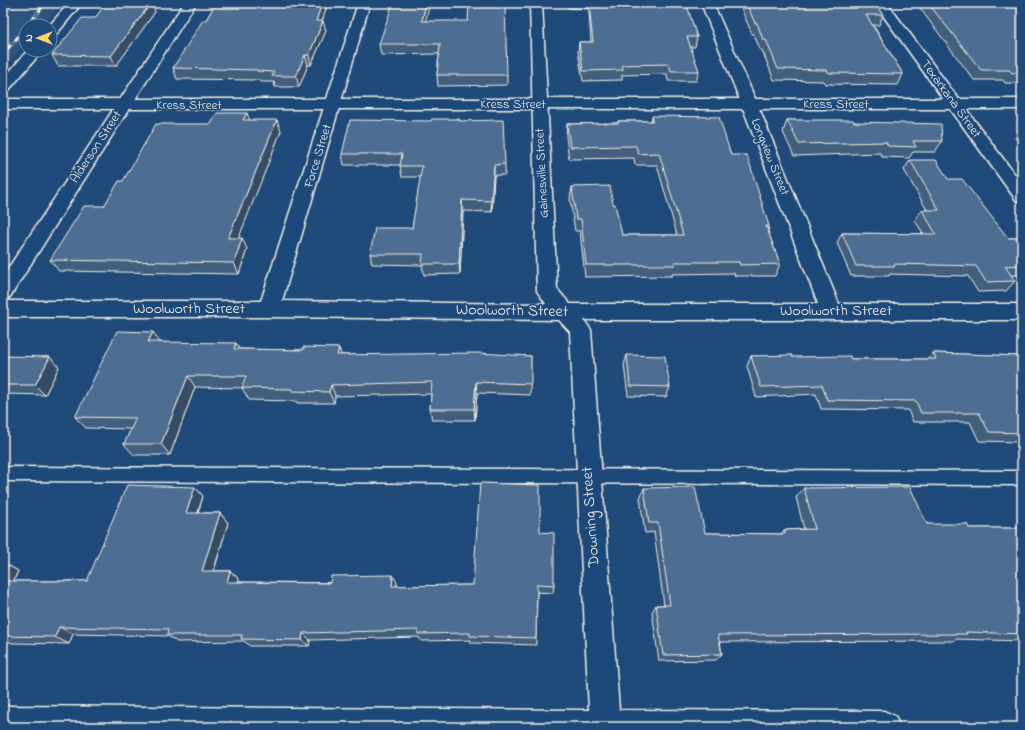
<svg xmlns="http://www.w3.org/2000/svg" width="1025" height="730" font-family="'Indie Flower',sans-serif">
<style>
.built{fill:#2d5581}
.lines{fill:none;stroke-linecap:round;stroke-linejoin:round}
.lane-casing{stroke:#f4f1e8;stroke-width:3}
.street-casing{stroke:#f4f1e8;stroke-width:3}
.secondary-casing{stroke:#f4f1e8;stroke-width:3}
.lane{fill:#1f4a7a;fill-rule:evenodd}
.street{fill:#1f4a7a;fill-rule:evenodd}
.secondary{fill:#1f4a7a;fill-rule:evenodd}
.rail-casing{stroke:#f4f1e8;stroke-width:3}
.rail{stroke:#1f4a7a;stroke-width:2;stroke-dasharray:6;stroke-linecap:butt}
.wall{fill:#425f7e;stroke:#f4f1e8}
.shaded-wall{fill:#364d66;stroke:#f4f1e8}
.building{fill:#4d6e92;stroke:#f4f1e8}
.labels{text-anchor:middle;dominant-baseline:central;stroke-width:3.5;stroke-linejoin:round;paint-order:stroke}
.far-street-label{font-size:13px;fill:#f4f1e8;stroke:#1f4a7a}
.street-label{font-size:16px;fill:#f4f1e8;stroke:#1f4a7a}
</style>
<rect width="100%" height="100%" fill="#1f4a7a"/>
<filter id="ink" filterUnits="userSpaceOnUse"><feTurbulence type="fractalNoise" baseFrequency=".025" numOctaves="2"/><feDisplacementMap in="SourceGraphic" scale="8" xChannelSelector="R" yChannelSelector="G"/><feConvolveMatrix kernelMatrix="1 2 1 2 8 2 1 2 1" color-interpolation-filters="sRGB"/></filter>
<g filter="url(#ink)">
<path class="built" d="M 3,3 L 62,3 L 41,26 L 26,26 L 26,43 L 3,69 Z"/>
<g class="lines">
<defs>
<path id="lane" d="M 3,467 L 1022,471 L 1022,485 L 3,481 Z"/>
<g id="street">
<path d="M 184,3 L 196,3 L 10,297 L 3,299 L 3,276 Z"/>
<path d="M 358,3 L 370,3 L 282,301 L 546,304 L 537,291 L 530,3 L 542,3 L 557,289 L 570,304 L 818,304 L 741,103 L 701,3 L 713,3 L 757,103 L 839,304 L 1022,304 L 1022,320 L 584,320 L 591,330 L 619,710 L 884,711 L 895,716 L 900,727 L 3,727 L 3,706 L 589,710 L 570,332 L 559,320 L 269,317 L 3,317 L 3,301 L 261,301 Z"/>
<path d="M 874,3 L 887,3 L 1022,184 L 1022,202 L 1016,200 Z"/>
</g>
<g id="secondary">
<path d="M 69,3 L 82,3 L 55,36 L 50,37 L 49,26 Z"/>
<path d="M 28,50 L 43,50 L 8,91 L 3,92 L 3,79 Z"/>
<rect x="3" y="99" width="1019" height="10"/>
</g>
</defs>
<use href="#lane" class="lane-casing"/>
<use href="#street" class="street-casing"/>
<use href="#secondary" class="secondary-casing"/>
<use href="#lane" class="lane"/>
<use href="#street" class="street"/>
<use href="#secondary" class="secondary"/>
<defs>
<g id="rail">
<path d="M 28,26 L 45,3"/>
<path d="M 3,54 L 26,28"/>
</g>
</defs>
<use href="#rail" class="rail-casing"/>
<use href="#rail" class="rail"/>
</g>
<g class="wall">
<path d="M 216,3 L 328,3 L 322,21 L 326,31 L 311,65 L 308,65 L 299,87 L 275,87 L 274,82 L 261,82 L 260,80 L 177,79 L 173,68 L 206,20 Z"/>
<path d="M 568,3 L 596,3 L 595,5 L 639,5 L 639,3 L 683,3 L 697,37 L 695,47 L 690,47 L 699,71 L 696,81 L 668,81 L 667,74 L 622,75 L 622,80 L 583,81 L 578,52 L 579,42 L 591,42 L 589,14 L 589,9 L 568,8 Z"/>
<path d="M 739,3 L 874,3 L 883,15 L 879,25 L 873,25 L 903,74 L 898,85 L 825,84 L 823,81 L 774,80 L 762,50 L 760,50 L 754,34 L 752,34 Z"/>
<path d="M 916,3 L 1022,3 L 1022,83 L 1005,83 L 1003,80 L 974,80 Z"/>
<path d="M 155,12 L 116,66 L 58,66 L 52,55 L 95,18 Z"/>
<path d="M 425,21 L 507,75 L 507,85 L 438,86 L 437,75 L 439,54 L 381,55 L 379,44 Z"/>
<path d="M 652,116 L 731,155 L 769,226 L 768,231 L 780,264 L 775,276 L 735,276 L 734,273 L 672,274 L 672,276 L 585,277 L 580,231 L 575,231 L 570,199 L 572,187 L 613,204 L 622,235 L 677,235 L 657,165 L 635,165 L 634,158 L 569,159 L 566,136 L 567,124 L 618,123 L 618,121 L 651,121 Z"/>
<path d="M 459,119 L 459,121 L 505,164 L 505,175 L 494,175 L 492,212 L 463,211 L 460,274 L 424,275 L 422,265 L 372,264 L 370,254 L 412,228 L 421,177 L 402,177 L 400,166 L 401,165 L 344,165 L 342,154 L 431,121 Z"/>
<path d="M 249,120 L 281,131 L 238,238 L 247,249 L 239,274 L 59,271 L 50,260 L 104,206 L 123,181 L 211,124 Z"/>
<path d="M 787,120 L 854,122 L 942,141 L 935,152 L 913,152 L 909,158 L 882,157 L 880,153 L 794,156 L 783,132 Z"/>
<path d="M 1022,128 L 1022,147 L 1015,138 Z"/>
<path d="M 910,160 L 948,179 L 1008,238 L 1022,238 L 1022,275 L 1011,275 L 1015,281 L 1006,291 L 978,292 L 968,276 L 890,274 L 889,276 L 851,276 L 837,243 L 842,233 L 923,234 L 915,220 L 922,210 L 927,210 L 904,170 Z"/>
<path d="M 160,342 L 239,349 L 303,350 L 339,348 L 341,355 L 531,356 L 530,395 L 477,393 L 475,420 L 432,420 L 430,409 L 431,394 L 335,396 L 334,403 L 297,403 L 296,401 L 249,400 L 242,388 L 243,388 L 195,387 L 170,455 L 134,455 L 124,444 L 131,429 L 86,428 L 75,417 Z"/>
<path d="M 933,353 L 1022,356 L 1022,442 L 979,441 L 970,422 L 913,422 L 908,410 L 821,409 L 816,394 L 756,397 L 747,366 L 751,356 L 851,359 L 928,359 Z"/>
<path d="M 627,355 L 670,387 L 666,397 L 628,396 L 624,365 Z"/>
<path d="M 3,357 L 50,357 L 59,367 L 45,395 L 3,394 Z"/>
<path d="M 195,487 L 203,496 L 198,513 L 220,513 L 228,523 L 214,571 L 230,571 L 239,579 L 238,582 L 397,583 L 396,586 L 473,585 L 540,532 L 554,585 L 553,593 L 537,592 L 536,638 L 536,645 L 471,643 L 471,640 L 421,641 L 419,637 L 310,640 L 309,646 L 250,646 L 244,641 L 177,642 L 168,636 L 73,634 L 69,644 L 12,643 L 3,639 L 3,563 L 18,571 L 14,581 L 87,581 Z"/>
<path d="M 644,488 L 705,533 L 781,534 L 784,530 L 804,529 L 796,497 L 804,488 L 927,524 L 969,528 L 1022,528 L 1022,641 L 957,639 L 953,641 L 720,642 L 722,654 L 716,660 L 659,661 L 652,612 L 656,605 L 664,605 L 654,532 L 645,533 L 640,498 Z"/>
</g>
<g class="shaded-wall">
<path d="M 151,3 L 152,3 L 155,12 L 116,66 L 111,56 Z"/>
<path d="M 322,3 L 328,3 L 319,31 L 316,21 Z"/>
<path d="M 426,3 L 430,3 L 423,31 L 422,21 Z"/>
<path d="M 323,21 L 326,31 L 311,65 L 309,55 Z"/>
<path d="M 305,55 L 308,65 L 299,87 L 296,76 Z"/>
<path d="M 247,113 L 251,124 L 243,120 Z"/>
<path d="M 277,120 L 281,131 L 234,250 L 228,238 Z"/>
<path d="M 494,165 L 494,175 L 492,212 L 491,201 Z"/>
<path d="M 462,200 L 463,211 L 460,274 L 459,264 Z"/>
<path d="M 242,238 L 247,249 L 239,274 L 234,263 Z"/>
<path d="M 153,332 L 161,344 L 148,342 Z"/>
<path d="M 236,343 L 242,355 L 234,349 Z"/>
<path d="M 339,348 L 343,360 L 337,355 Z"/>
<path d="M 50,357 L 59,367 L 45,395 L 35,385 Z"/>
<path d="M 188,376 L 195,387 L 170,455 L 161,444 Z"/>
<path d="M 476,382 L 477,393 L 475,420 L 474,409 Z"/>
<path d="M 331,385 L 335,396 L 334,403 L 329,392 Z"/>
<path d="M 195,487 L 203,496 L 195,522 L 186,513 Z"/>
<path d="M 220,513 L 228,523 L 211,579 L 202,571 Z"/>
<path d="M 4,563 L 18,571 L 10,589 L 3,585 L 3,564 Z"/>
<path d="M 230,571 L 239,579 L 236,590 L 227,582 Z"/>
<path d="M 393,575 L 397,583 L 395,594 L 392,586 Z"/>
<path d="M 59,627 L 73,634 L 69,644 L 55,637 Z"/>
<path d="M 303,633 L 310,640 L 309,646 L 302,640 Z"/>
</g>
<g class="building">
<path d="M 106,3 L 151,3 L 111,56 L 52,55 L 82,18 L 95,18 Z"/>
<path d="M 216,3 L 322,3 L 316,21 L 323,21 L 309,55 L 305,55 L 296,76 L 272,76 L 274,72 L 257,71 L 258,70 L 173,68 L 203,20 L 206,20 Z"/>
<path d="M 393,3 L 426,3 L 422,21 L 468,21 L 469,3 L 503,3 L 503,4 L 505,4 L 507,75 L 437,75 L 440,44 L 379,44 Z"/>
<path d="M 643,3 L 683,3 L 684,5 L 687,5 L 697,37 L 687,37 L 699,71 L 671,71 L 669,64 L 622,65 L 623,70 L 583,71 L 579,42 L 593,42 L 589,5 L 644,5 Z"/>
<path d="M 746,3 L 874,3 L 883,15 L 866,15 L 903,74 L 829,73 L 827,70 L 778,69 L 766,40 L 763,40 L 757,23 L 755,23 Z"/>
<path d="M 928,3 L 1022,3 L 1022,73 L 1012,73 L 1009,70 L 981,70 Z"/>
<path d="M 217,113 L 247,113 L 243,120 L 277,120 L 228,238 L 242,238 L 234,263 L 50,260 L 84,206 L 104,206 L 119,181 L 123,181 L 156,124 L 211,124 Z"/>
<path d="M 652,116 L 719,117 L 731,155 L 747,155 L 769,226 L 766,226 L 780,264 L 740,265 L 739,262 L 674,262 L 675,265 L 586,265 L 581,219 L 576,219 L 572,187 L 610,186 L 613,204 L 615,204 L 622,235 L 683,235 L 659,153 L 638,154 L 636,146 L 570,147 L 567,124 L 619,123 L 618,121 L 653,121 Z"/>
<path d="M 432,119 L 459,119 L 459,121 L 503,120 L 505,164 L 494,165 L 491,201 L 462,200 L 459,264 L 422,264 L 423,254 L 370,254 L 375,228 L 412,228 L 422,166 L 400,166 L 402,154 L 342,154 L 350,120 L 431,121 Z"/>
<path d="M 787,120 L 853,120 L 854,122 L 941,124 L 942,141 L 913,141 L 916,147 L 888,146 L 886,142 L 799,144 Z"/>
<path d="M 910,160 L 936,160 L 948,179 L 962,179 L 1008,238 L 1022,238 L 1022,265 L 1005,266 L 1015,281 L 986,282 L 976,266 L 894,264 L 895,266 L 856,266 L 842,233 L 936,234 L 922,210 L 939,210 Z"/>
<path d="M 117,331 L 153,332 L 148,342 L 236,343 L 234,349 L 303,350 L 303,347 L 339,348 L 337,355 L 477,353 L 531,356 L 531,384 L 476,382 L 474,409 L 430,409 L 432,382 L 331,385 L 329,392 L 292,391 L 292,389 L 242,388 L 246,376 L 188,376 L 161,444 L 124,444 L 136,418 L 75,417 Z"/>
<path d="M 933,353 L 1022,356 L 1022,433 L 989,432 L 979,413 L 921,413 L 916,401 L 827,400 L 822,385 L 761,387 L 751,356 L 792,355 L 792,357 L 850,356 L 851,359 L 936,359 Z"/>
<path d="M 627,355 L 665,356 L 670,387 L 630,386 Z"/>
<path d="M 3,356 L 50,357 L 35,385 L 3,385 Z"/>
<path d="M 480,483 L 540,485 L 540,532 L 554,533 L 554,585 L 537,584 L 536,638 L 470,636 L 470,633 L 418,634 L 418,630 L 303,633 L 302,640 L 241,639 L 242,635 L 167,635 L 168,629 L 59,627 L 55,637 L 3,636 L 3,581 L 87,581 L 127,485 L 195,487 L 186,513 L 220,513 L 202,571 L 230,571 L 227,582 L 330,583 L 331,576 L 393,575 L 392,586 L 473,585 Z"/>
<path d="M 695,487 L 705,533 L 785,534 L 784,530 L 815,529 L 804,488 L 910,487 L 927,524 L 967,524 L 969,528 L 1022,528 L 1022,634 L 966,632 L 967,634 L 718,635 L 722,654 L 663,655 L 656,605 L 670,605 L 658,523 L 649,523 L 644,488 Z"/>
</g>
</g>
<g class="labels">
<g class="far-street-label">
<text transform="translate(951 99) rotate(54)">Texarkana Street</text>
<text x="513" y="104">Kress Street</text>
<text x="836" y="104">Kress Street</text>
<text x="189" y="105">Kress Street</text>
<text transform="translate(96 147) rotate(-57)">Alderson Street</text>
<text transform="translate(318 156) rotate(-73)">Force Street</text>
<text transform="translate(770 157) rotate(68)">Longview Street</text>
<text transform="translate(542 173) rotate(-93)">Gainesville Street</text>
</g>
<g class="street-label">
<text x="189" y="309">Woolworth Street</text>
<text transform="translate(512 311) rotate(1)">Woolworth Street</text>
<text x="836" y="311">Woolworth Street</text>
<text transform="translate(591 517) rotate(-94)">Downing Street</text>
</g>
</g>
<rect width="1025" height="730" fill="none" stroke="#1f4a7a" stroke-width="16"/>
<rect x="8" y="8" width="1009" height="714" fill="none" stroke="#f4f1e8" stroke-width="1.5" filter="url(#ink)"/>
<g transform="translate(38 38) rotate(270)"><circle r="19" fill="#1f4a7a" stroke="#748da6"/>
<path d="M0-3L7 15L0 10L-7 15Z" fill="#ffd166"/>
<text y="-6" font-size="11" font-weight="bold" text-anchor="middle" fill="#f4f1e8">N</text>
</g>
</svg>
